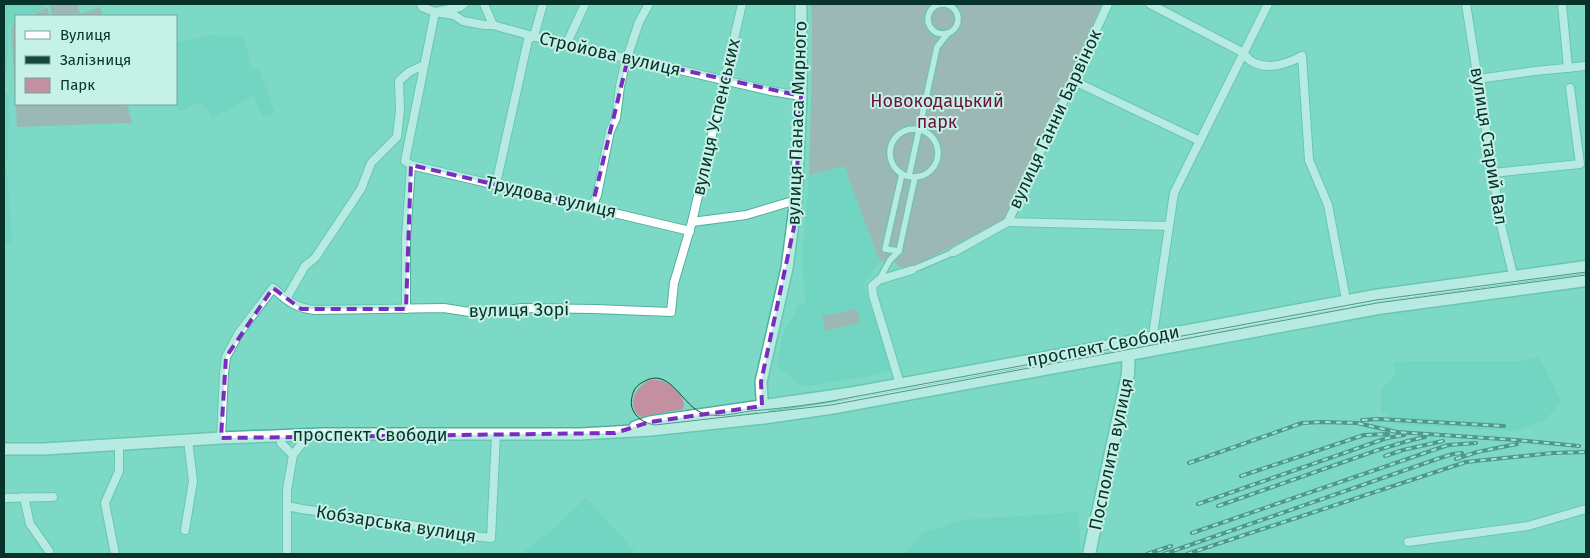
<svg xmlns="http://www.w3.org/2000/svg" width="1590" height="558" font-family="'Fira Sans',sans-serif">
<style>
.built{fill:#66d0bb}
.green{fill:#c2909f}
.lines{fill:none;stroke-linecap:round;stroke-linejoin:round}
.pedestrian-casing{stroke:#50af9c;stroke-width:8}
.minor-casing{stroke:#50af9c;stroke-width:10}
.secondary-casing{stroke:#50af9c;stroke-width:14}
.trunk-casing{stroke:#50af9c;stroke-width:15}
.pedestrian{stroke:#fff;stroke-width:5.5}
.minor{stroke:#fff;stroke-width:8}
.secondary{stroke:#fff;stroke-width:11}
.trunk{stroke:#fff;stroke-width:12}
.tram{stroke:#17483f;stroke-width:1}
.rail-casing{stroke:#17483f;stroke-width:4}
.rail{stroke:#c5f1e6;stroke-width:2;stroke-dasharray:5.5;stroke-linecap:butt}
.marked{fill:none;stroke:#7b2cbf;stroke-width:4;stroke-dasharray:10 6;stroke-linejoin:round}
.labels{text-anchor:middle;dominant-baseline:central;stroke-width:4;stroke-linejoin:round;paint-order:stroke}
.street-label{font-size:18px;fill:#08332b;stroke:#c5f1e6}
.park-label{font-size:18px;fill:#6a123a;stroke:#c5f1e6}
</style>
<rect width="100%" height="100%" fill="#7cd9c6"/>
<g class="built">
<path d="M 4,4 L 43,4 L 43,8 L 27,16 L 16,16 L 16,21 L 9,25 L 7,75 L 4,75 Z"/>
<path d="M 210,35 L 244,36 L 252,70 L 259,69 L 275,113 L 263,117 L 253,96 L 213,118 L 201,102 L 180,111 L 176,96 L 176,43 Z"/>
<path d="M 4,92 L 9,96 L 8,161 L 4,161 Z"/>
<path d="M 844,166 L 880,262 L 863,284 L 894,371 L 804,387 L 776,367 L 783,334 L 799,305 L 806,302 L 804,293 L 802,253 L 809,175 Z"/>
<path d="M 7,167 L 12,244 L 4,244 L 4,168 Z"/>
<path d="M 1539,356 L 1561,401 L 1546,420 L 1515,431 L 1403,425 L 1388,422 L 1388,414 L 1381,414 L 1381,390 L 1396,374 L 1393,362 L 1423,361 L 1523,361 Z"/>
<path d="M 586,498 L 634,550 L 631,554 L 521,554 L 542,536 L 544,537 Z"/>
<path d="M 1078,512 L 1081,554 L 902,554 L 908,550 L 922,534 L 961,520 Z"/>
</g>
<g class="green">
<path d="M 57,4 L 77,4 L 80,13 L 69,16 L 52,16 L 50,6 Z"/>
<path d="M 811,4 L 1102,4 L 1006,220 L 905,270 L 890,260 L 880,262 L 844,166 L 809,175 L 812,66 L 812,21 Z"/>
<path d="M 47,7 L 50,16 L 30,16 Z"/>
<path d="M 100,7 L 103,16 L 74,16 Z"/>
<path d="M 16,23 L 16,104 L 127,104 L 132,123 L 17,127 L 11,26 Z"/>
<path d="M 857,309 L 860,323 L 825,331 L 822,316 Z"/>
<path d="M 650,380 C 655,380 659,380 663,381 C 673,385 687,398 683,409 L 640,417 C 626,405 635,387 650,380 Z"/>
</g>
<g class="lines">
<defs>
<g id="pedestrian">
<circle cx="943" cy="19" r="15"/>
<circle cx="914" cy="153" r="24"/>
<path d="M 902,174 L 885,249 L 899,251 L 915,177"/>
<path d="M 909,176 L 937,47 L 948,33"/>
<path d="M 912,270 L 954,252"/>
<path d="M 879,280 L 890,260 L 899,251"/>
</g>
<g id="minor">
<path d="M 421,4 L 422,7 L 435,12 L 454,15 L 463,21 L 484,25 L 493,25 L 557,43 C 566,43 572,45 581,48 C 596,52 612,56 628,58 L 771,91 L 801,96"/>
<path d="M 464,4 L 460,7 L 435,12 L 405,161 L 411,165 L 690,231"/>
<path d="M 484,4 L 493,25"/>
<path d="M 1150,4 L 1242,52 C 1245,55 1248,59 1251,61 C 1267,71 1287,64 1302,56 L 1309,160 L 1328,205 L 1347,305"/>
<path d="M 1466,4 L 1501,225 L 1514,279"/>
<path d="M 1562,4 L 1568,68"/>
<path d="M 567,43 L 585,4"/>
<path d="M 1478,79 L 1535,71 L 1586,66"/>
<path d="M 1072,80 L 1200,141"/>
<path d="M 1493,173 L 1580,164 L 1570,88"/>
<path d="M 496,184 L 528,40 L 534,36 L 543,4"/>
<path d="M 592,207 L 597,195 L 610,131 L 616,118 L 620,86 L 625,64 L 639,22 L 649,4"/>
<path d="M 692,222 L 746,215 L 796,200"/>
<path d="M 1008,222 L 1169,226"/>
<path d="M 954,252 L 1008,222 L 1108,4"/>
<path d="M 286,299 L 305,266 L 315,258 L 361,189 L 371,163 L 397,137 L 400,110 L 399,81 L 409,72 L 424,65"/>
<path d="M 406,309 L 406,238 L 411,165"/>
<path d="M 1153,341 L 1154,327 L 1174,193 L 1268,4"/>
<path d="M 900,384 L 873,295 L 872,286 L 879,280 L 912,270"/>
<path d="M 281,436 L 281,443 L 293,455"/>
<path d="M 221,438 L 224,373 L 226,357 L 239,333 L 273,288 C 288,301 295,308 315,310 L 444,308 L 482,314 L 522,308 L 594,309 L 671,312 L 674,283 L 692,222 L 742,4"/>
<path d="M 24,497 L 30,524 L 49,551"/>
<path d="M 4,498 L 53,497"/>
<path d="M 287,506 L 302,509 L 358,517 L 411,525 L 465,535 L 491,538 L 496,435"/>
<path d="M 185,530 L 193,481 L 188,440"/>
<path d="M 1408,542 L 1528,526 L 1586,509"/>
<path d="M 115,554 L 105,503 L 119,471 L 119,445"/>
<path d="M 287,554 L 287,490 L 293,455 L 303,442 L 304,435"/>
</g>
<g id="secondary">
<path d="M 763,414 L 761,382 L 787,268 L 796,200 L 801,96 L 801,4"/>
<path d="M 635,427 L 650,422 L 852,393 L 1129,342"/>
<path d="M 4,449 L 44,449 L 221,438 L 323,434 L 580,434 L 651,430 L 764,418 L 833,408 L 1129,354"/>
</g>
<g id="trunk">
<path d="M 1129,354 L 1378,308 L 1586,280"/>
<path d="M 1089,554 L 1128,374 L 1129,342 L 1375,296 L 1586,267"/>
</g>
</defs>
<use href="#pedestrian" class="pedestrian-casing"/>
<use href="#minor" class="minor-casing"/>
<use href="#secondary" class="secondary-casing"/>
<use href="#trunk" class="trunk-casing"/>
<use href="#pedestrian" class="pedestrian"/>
<use href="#minor" class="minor"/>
<use href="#secondary" class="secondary"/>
<use href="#trunk" class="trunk"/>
<path class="tram" d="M 1586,272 L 1376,300 L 853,397 C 819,404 785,408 751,411 C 736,413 719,418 705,414 C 682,408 671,365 643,382 C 637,385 633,390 632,397 C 628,412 641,423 655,425 L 831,405 L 1377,303 L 1586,275"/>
<defs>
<g id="rail">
<path d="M 1362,420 L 1378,419 L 1504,426"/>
<path d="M 1385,456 L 1403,450 L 1443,441"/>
<path d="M 1456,459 L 1477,452 L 1517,444"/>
<path d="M 1189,463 L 1302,423 L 1322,422 L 1357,423 L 1397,432 L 1516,440 L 1579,446"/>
<path d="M 1241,476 L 1364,435 L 1388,434"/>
<path d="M 1198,504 L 1387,438 L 1404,435"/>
<path d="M 1218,506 L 1378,450 L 1408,441 L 1425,437"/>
<path d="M 1192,533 L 1448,445 L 1476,443"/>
<path d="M 1147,554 L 1171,546"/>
<path d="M 1164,554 L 1440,458 L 1453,454 L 1462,453"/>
<path d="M 1187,554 L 1466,462 L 1553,453 L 1586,452"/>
</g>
</defs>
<use href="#rail" class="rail-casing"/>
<use href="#rail" class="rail"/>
</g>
<path d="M0 0H1590V558H0ZM 628,58 L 801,96 L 794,227 L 761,382 L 762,406 L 650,422 L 615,433 L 221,438 L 226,357 L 273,288 L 301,309 L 406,309 L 411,165 L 592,207 Z" fill="#7cd9c6" fill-opacity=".55" fill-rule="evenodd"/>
<path class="marked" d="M 628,58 L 801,96 L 794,227 L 761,382 L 762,406 L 650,422 L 615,433 L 221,438 L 226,357 L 273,288 L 301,309 L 406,309 L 411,165 L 592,207 Z"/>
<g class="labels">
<g class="street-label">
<text transform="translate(610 54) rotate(13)">Стройова вулиця</text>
<text transform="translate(716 117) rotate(-77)">вулиця Успенських</text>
<text transform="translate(1055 119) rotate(-65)">вулиця Ганни Барвінок</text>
<text transform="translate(797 123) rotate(-88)">вулиця Панаса Мирного</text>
<text transform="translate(1489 146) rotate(81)">вулиця Старий Вал</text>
<text transform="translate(551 197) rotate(13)">Трудова вулиця</text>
<text transform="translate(519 310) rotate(-1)">вулиця Зорі</text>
<text transform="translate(1103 346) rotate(-11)">проспект Свободи</text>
<text x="370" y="435">проспект Свободи</text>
<text transform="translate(1111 454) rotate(-78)">Посполита вулиця</text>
<text transform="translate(396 524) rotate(9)">Кобзарська вулиця</text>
</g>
<g class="park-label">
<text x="937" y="101">Новокодацький<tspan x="937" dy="21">парк</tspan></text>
</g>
</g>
<rect width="1590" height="558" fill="none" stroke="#08332b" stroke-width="10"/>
<rect x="15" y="15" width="162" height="90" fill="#c5f1e6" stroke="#79a59b"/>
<rect x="25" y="31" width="25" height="8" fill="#ffffff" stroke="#79a59b"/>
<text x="60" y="40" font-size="15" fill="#08332b">Вулиця</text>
<rect x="25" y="56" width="25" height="8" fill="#17483f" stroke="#79a59b"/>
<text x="60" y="65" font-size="15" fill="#08332b">Залізниця</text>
<rect x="25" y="78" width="25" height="15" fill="#c2909f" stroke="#79a59b"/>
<text x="60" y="90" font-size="15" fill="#08332b">Парк</text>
</svg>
